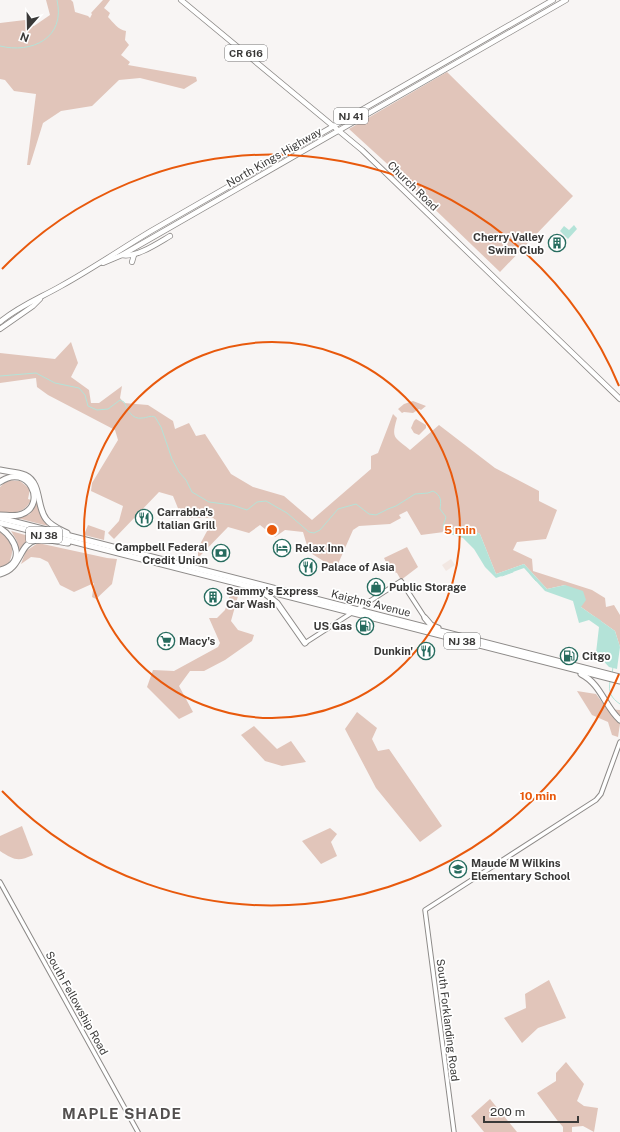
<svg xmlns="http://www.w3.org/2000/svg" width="620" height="1132" font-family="'Public Sans',sans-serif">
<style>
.built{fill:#f2e7e2}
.green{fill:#e1c5ba}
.water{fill:#b4e3d8}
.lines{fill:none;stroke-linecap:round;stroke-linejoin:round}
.stream{stroke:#b4e3d8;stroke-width:1}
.tertiary-casing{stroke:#8d8a88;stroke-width:5.5}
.primary-casing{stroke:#8d8a88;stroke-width:6}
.trunk-casing{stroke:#8d8a88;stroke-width:7}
.tertiary{stroke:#fff;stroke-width:3.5}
.primary{stroke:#fff;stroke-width:4.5}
.trunk{stroke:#fff;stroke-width:5}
.ring{fill:none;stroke:#e8590c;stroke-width:2}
.labels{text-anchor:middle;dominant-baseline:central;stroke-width:3.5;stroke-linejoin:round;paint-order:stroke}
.shield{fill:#fff;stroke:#757474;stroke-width:1}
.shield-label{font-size:10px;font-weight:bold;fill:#3a3938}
.street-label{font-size:11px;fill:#3a3938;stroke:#fff}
.poi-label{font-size:11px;font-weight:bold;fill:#3a3938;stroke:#fff;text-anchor:start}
.district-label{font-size:15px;font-weight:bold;letter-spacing:1px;fill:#53504f;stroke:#fff}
.centre{fill:#e8590c;stroke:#fff;stroke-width:2}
.ring-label{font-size:12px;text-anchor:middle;font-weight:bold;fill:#e8590c;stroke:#fff;stroke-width:3.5;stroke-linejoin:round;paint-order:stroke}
</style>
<rect width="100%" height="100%" fill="#f8f5f4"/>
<path class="built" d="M 451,559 L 455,565 L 446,571 L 442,565 Z"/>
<g class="green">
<path d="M 46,0 L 71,0 L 73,2 L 75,12 L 88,16 L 90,18 L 92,14 L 91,13 L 103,0 L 110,0 L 104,8 L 110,13 L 108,17 C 113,22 118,30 126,31 L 125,40 L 129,45 L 121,55 L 130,62 L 128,65 L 196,77 L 197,81 L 184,89 L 140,78 L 119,80 L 92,106 L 61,111 L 43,123 L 30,165 L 27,165 L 36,94 L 14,91 L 5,80 L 0,79 L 0,23 L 25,20 L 34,26 L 50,15 Z"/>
<path d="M 447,72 L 573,196 L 500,272 L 395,171 L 349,129 Z"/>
<path d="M 71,342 L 78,363 L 71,377 L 89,390 L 91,403 L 99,403 L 122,386 L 120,398 L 124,403 L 148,405 L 173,421 L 175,429 L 189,423 L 196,436 L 205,434 L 231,474 L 253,487 L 284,496 L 312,520 L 371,469 L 371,456 L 378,453 L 393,414 L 397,418 C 391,439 394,436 410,450 L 439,425 L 495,468 L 539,491 L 539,501 L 557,510 L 546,539 L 517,542 L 513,550 L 532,559 L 533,571 L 592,590 L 605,598 L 606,607 L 614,605 L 620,615 L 620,647 L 615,631 L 581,607 L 565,585 L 547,589 L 524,564 L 496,574 L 480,534 L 465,526 L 444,532 L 421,535 L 407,511 L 399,515 L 401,518 L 390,524 L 359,526 L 353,530 L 338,564 L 333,567 L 309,552 L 303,532 L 285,530 L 275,537 L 260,525 L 249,533 L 228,527 L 198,558 L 198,548 L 214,518 L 182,518 L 173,496 L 159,492 L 114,539 L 108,533 L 119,521 L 123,506 L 91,491 L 92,483 L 118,440 L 115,430 L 48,395 L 37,387 L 36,378 L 0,383 L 0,353 L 55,359 Z"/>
<path d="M 413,401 L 426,406 L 421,410 L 419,409 L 413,413 L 404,412 L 402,413 L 398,409 L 404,404 Z"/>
<path d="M 416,419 L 426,425 L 426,428 L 419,435 L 414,433 L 411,428 L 414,421 Z"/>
<path d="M 7,480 L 20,481 L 30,489 L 28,499 L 31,500 C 25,513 13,514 0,513 L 0,487 Z"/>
<path d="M 37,501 L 41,516 L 48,526 L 17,518 L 30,514 Z"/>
<path d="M 88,525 L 105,531 L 104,540 L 84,535 Z"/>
<path d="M 0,530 C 13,540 15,548 9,563 L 0,568 Z"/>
<path d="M 11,531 L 36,538 L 24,544 L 19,552 L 17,541 Z"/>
<path d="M 38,543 L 107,558 L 117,559 L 112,584 L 96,599 L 92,597 L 94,583 L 74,592 L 60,585 L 48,562 L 40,558 L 31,557 L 21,564 L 26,551 Z"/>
<path d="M 407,547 L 418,567 L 401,580 L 397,573 L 390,570 L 384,558 Z"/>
<path d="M 231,592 L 238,596 L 231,621 L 238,630 L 254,635 L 252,641 L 225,660 L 204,671 L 190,671 L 179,686 L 193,712 L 179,719 L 147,687 L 153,670 L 174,671 L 218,647 L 220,643 L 209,618 L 217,618 L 225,610 Z"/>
<path d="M 577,691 L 596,694 L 607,709 L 620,710 L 620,724 L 618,737 L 612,735 L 608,722 L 592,715 Z"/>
<path d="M 357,712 L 377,728 L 372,739 L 378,751 L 389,749 L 442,826 L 420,842 L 376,788 L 345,729 Z"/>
<path d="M 254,726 L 277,749 L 291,741 L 306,762 L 282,766 L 265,761 L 241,735 Z"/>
<path d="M 22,826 L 33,855 C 18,862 14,860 0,851 L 0,836 Z"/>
<path d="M 330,828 L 337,834 L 331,842 L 337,856 L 321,864 L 302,841 Z"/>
<path d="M 549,980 L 566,1018 L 538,1028 L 522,1043 L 504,1018 L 526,1008 L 525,994 Z"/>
<path d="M 566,1062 L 584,1084 L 577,1101 L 584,1106 L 598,1108 L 594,1132 L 583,1126 L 572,1127 L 572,1132 L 563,1132 L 563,1127 L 557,1120 L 537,1093 L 556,1081 L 556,1073 Z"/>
<path d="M 490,1099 L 517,1132 L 484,1132 L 471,1116 Z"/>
</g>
<g class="water">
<path d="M 574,225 L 577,229 L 568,239 L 560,231 L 564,226 L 569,230 Z"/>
<path d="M 465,526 L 480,534 L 496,574 L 524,564 L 547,589 L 565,585 L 583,591 L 586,600 L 581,607 L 615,631 L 620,647 L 617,669 L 609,667 L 596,653 L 599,627 L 589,620 L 579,623 L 573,601 L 545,591 L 524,568 L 496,578 L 485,567 L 474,549 L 463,538 L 444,532 Z"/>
</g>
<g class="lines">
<g class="stream">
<path d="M 0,46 C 32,54 66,38 57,0"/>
<path d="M 0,376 L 36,373 L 55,383 L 79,388 L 85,395 L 88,406 L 97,410 L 108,409 L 120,400 L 124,402 C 127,409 132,420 142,418 C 147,418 150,415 155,417 L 161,427 L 172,459 L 179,472 L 186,480 L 192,492 L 209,502 L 232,505 L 247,510 L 257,502 L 266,501 L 287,513 L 309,532 L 314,533 L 320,530 L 338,509 L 356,504 L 369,514 L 376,515 L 388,509 L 396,506 L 415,494 L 428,493 L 433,491 C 442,496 441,501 440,509 L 446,517 L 443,526 L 446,532"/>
<path d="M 530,574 L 536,581"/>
<path d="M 502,576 L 513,572"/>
<path d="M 595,617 L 601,621"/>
<path d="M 612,674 L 613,667"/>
<path d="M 610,681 C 608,692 611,698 620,704"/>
</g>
<defs>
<g id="tertiary">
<path d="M 305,643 L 401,581 L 425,618"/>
<path d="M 0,882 L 138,1132"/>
<path d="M 454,1132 L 425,910 L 596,800 L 601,794 L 620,742"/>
</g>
<g id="primary">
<path d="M 181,0 L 362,150 L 620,399"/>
<path d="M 122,255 C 136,258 158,243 170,236"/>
<path d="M 132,262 L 134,255"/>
<path d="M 103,263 L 122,255 L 566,0"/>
<path d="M 0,322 C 19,306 40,298 61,286 C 92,269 121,249 151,231 L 553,0"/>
<path d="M 0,329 L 33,306 L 40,299"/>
</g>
<g id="trunk">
<path d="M 0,470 C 8,472 17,472 25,475 C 42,483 36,506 46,519 C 51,526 59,529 67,533"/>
<path d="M 0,482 C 28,462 48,504 22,514 C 16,517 7,515 0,515"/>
<path d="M 0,518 L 620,677"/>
<path d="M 0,523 L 620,681"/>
<path d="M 0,528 C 17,539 26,564 0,570"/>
<path d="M 0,574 C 22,569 18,544 36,540 C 45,538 58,542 68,543"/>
<path d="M 263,592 L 277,603 L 305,643"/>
<path d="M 425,618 L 431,625 L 438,628"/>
<path d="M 581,674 C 601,684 605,707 620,720"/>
</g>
</defs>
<use href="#tertiary" class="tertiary-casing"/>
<use href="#primary" class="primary-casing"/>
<use href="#trunk" class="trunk-casing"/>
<use href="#tertiary" class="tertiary"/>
<use href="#primary" class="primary"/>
<use href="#trunk" class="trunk"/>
</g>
<g class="ring">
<circle cx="272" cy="530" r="188"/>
<path d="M619 674A376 376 0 0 1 2 791M2 269A376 376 0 0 1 619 386"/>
</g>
<defs>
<symbol id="building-ring" viewBox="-11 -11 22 22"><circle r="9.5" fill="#fff" stroke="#276c5f" stroke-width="1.5"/><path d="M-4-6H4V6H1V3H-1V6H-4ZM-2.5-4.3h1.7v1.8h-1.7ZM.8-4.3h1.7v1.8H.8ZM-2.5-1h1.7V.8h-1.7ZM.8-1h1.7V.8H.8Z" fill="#276c5f"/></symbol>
<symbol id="restaurant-ring" viewBox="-11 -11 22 22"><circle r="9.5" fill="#fff" stroke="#276c5f" stroke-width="1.5"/><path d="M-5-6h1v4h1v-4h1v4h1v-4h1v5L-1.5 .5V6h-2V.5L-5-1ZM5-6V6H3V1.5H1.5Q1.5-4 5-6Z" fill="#276c5f"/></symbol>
<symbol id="hotel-ring" viewBox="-11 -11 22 22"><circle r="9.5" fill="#fff" stroke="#276c5f" stroke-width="1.5"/><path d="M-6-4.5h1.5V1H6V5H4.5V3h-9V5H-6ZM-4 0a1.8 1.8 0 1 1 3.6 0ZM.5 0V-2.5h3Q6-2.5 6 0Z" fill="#276c5f"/></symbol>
<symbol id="bank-ring" viewBox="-11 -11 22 22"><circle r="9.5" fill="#fff" stroke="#276c5f" stroke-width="1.5"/><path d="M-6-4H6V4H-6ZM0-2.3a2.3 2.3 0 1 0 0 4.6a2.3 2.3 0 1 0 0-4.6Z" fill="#276c5f"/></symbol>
<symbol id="shop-ring" viewBox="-11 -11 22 22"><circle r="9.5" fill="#fff" stroke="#276c5f" stroke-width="1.5"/><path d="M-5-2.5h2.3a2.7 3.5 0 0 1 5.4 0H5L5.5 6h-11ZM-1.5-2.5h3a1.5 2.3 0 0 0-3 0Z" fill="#276c5f"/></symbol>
<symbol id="fuel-ring" viewBox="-11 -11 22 22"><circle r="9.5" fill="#fff" stroke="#276c5f" stroke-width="1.5"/><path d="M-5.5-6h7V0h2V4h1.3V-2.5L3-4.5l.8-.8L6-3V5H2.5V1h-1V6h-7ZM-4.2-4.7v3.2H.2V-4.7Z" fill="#276c5f"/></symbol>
<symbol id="supermarket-ring" viewBox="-11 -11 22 22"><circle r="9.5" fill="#fff" stroke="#276c5f" stroke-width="1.5"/><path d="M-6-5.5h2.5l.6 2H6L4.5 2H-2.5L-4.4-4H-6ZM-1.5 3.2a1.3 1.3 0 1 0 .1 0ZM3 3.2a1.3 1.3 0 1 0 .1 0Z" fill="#276c5f"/></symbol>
<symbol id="school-ring" viewBox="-11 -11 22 22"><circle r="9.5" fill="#fff" stroke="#276c5f" stroke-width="1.5"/><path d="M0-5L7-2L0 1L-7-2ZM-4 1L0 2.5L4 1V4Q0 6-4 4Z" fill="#276c5f"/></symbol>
</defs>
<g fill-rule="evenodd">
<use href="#building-ring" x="547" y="233" width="20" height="20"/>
<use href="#restaurant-ring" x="134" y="508" width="20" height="20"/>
<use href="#hotel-ring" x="272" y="538" width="20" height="20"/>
<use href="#bank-ring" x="211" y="543" width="20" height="20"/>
<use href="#restaurant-ring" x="298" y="557" width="20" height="20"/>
<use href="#shop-ring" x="366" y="577" width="20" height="20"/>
<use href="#building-ring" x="203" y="587" width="20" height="20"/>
<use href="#fuel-ring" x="355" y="616" width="20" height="20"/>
<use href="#supermarket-ring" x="156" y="631" width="20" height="20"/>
<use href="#restaurant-ring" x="416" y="641" width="20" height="20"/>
<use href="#fuel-ring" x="559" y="646" width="20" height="20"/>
<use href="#school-ring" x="448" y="859" width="20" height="20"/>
</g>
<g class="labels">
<g class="shield">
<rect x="225" y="45" width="42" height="16" rx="3"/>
<rect x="334" y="108" width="34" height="16" rx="3"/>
<rect x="26" y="527" width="36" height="16" rx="3"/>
<rect x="444" y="633" width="36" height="16" rx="3"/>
</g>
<g class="shield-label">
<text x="246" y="53">CR 616</text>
<text x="351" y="116">NJ 41</text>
<text x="44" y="535">NJ 38</text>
<text x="462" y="641">NJ 38</text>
</g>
<g class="street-label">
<text transform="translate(274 157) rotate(-30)">North Kings Highway</text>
<text transform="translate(413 186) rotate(44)">Church Road</text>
<text transform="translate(371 603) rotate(14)">Kaighns Avenue</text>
<text transform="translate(77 1003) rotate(61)">South Fellowship Road</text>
<text transform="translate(448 1020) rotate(83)">South Forklanding Road</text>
</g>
<g class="poi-label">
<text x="544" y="237" text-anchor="end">Cherry Valley<tspan x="544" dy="13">Swim Club</tspan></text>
<text x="157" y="512">Carrabba's<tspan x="157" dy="13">Italian Grill</tspan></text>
<text x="208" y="547" text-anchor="end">Campbell Federal<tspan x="208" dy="13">Credit Union</tspan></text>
<text x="295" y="548">Relax Inn</text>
<text x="321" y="567">Palace of Asia</text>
<text x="389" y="587">Public Storage</text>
<text x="226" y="591">Sammy's Express<tspan x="226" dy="13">Car Wash</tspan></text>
<text x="352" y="626" text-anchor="end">US Gas</text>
<text x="179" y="641">Macy's</text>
<text x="413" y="651" text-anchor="end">Dunkin'</text>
<text x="582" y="656">Citgo</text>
<text x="471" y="863">Maude M Wilkins<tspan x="471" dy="13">Elementary School</tspan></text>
</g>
<g class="district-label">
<text x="122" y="1113">MAPLE SHADE</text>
</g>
</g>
<circle cx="272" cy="530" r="6" class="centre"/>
<g class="ring-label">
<text x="460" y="534">5 min</text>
<text x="538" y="800">10 min</text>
</g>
<g transform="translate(28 28) rotate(200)" stroke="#ffffff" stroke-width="3" paint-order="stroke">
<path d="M0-3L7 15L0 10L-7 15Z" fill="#3a3938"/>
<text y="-6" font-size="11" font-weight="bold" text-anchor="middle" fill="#3a3938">N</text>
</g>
<path d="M484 1116v6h94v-6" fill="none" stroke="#3a3938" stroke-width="2"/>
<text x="490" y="1116" font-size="12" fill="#3a3938" stroke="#ffffff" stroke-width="3" paint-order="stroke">200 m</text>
</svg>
